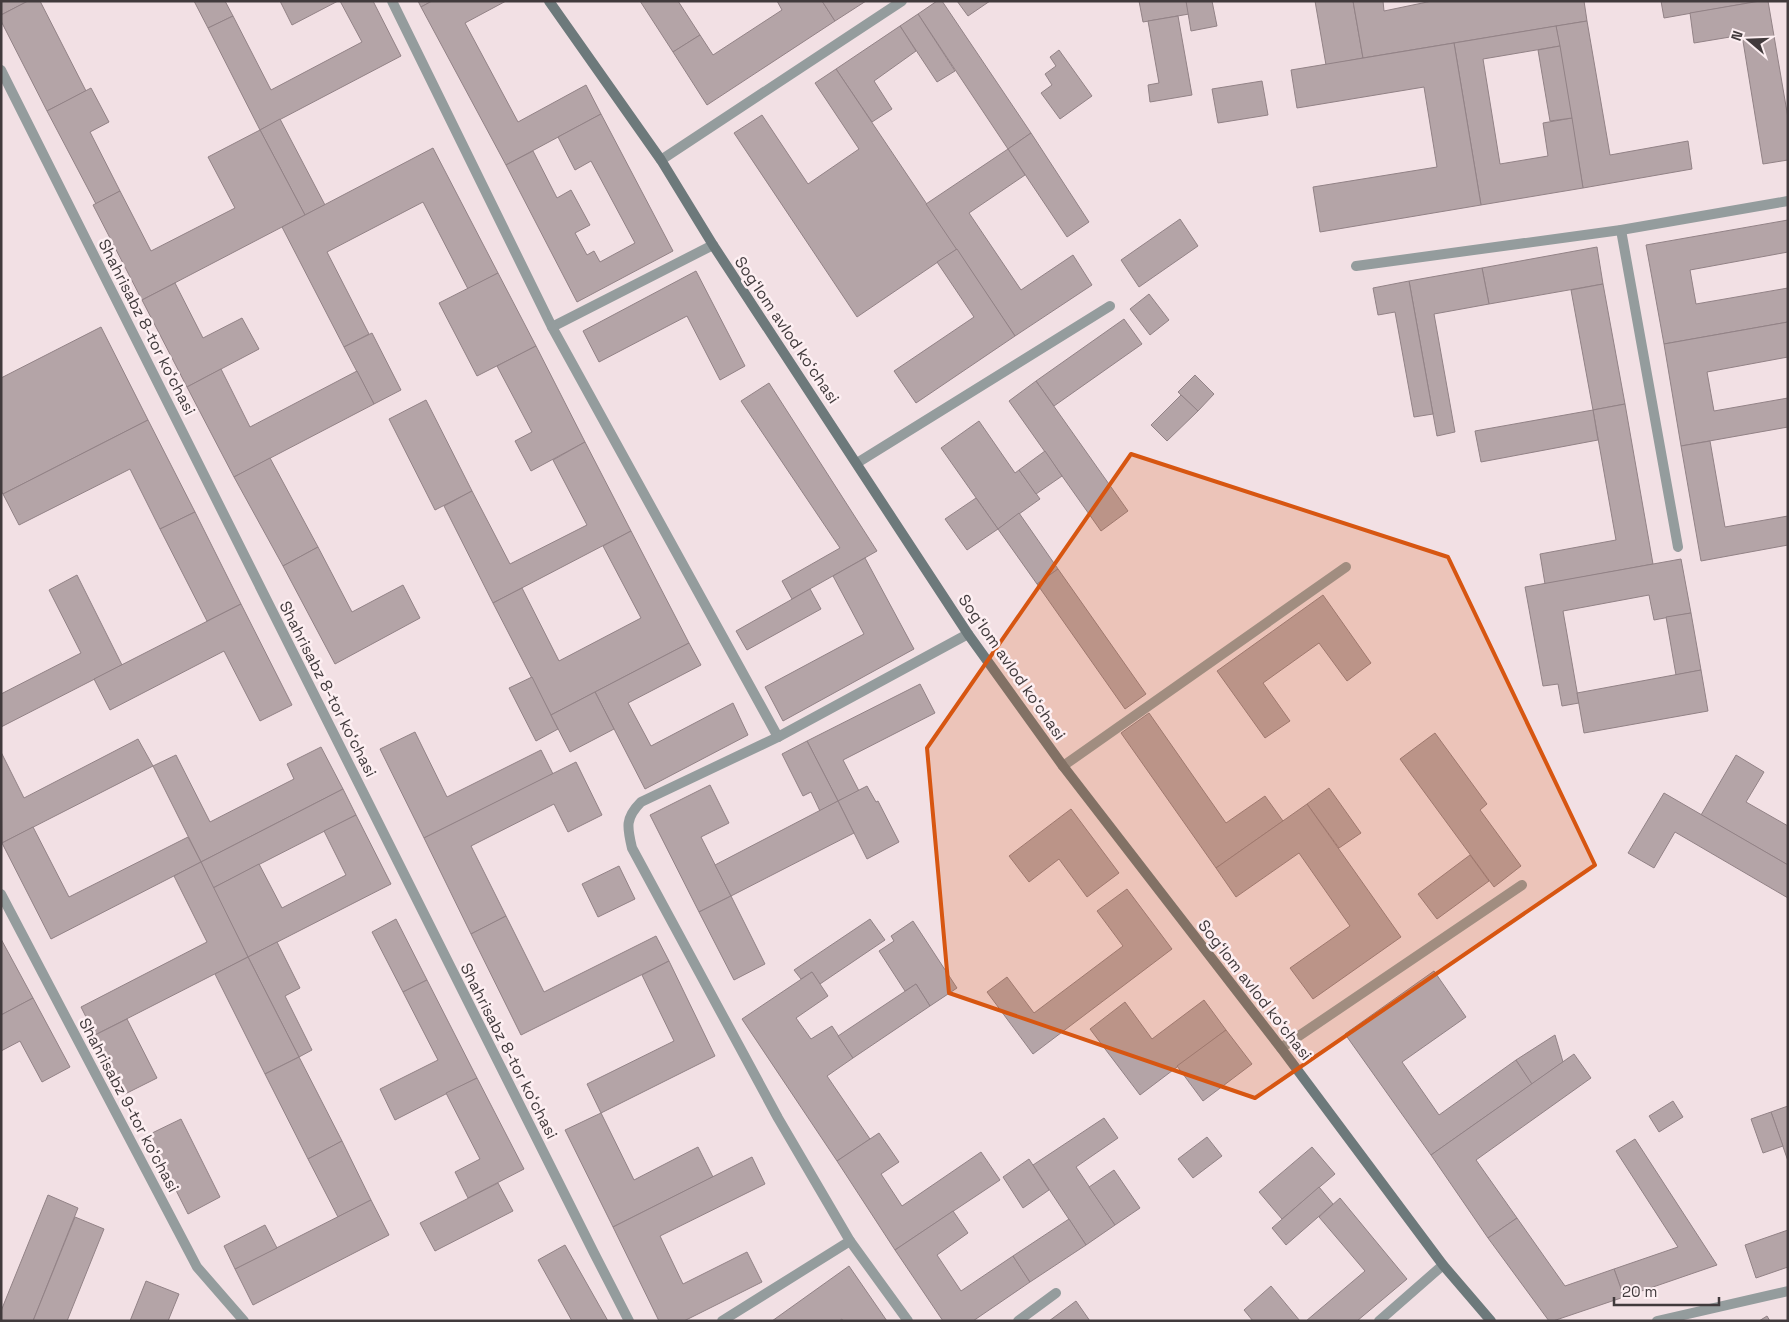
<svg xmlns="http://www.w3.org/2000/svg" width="1789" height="1322" font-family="'Space Grotesk',sans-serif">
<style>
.building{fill:#b4a4a7;stroke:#928286}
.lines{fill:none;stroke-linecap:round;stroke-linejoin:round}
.lane{stroke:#949c9d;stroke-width:10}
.street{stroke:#949c9d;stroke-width:10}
.secondary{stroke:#6d797b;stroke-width:10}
.marked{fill:#d75611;fill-opacity:0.2;stroke:#d75611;stroke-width:4;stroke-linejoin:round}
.labels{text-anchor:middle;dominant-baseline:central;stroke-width:5;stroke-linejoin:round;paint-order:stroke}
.street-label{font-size:16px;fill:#413a3c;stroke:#fdeff2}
</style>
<rect width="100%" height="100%" fill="#f2e0e4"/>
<g class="building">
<path d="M 1,1 L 28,1 L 1,15 Z"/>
<path d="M 28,1 L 40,1 L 86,91 L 47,111 L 1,21 L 1,15 Z"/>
<path d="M 194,1 L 225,1 L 233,16 L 208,28 Z"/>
<path d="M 280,1 L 338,1 L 292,25 Z"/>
<path d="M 340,1 L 373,1 L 401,56 L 260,130 L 208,28 L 233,16 L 271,90 L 362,42 Z"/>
<path d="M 418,1 L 432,1 L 421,7 Z"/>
<path d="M 432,1 L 506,1 L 465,23 L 518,122 L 586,85 L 601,114 L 506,165 L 421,7 Z"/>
<path d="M 640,1 L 678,1 L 700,35 L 673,52 Z"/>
<path d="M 777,1 L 822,1 L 835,21 L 707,105 L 673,52 L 700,35 L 713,55 L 782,10 Z"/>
<path d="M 822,1 L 866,1 L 835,21 Z"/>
<path d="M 937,1 L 942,1 L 1031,133 L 1008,149 L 918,14 Z"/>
<path d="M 957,1 L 990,1 L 968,16 Z"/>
<path d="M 1139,1 L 1186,1 L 1189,14 L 1143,22 Z"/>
<path d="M 1186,1 L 1212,1 L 1217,26 L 1191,31 Z"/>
<path d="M 1315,1 L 1353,1 L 1363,58 L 1326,65 Z"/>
<path d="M 1353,1 L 1383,1 L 1384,11 L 1432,1 L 1584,1 L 1587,21 L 1363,58 Z"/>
<path d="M 1661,1 L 1760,1 L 1664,18 Z"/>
<path d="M 1760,1 L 1768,1 L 1788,118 L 1788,160 L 1763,164 L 1742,35 L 1694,43 L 1690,13 Z"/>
<path d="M 918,14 L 955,71 L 937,82 L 900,26 Z"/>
<path d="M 1178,16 L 1192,95 L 1150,102 L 1148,85 L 1159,83 L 1148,21 Z"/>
<path d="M 1587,21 L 1610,155 L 1688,141 L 1692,169 L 1583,188 L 1556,26 Z"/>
<path d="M 900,26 L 916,51 L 874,81 L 892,109 L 872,122 L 836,69 Z"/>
<path d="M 1556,26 L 1560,46 L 1483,59 L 1500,164 L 1548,156 L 1543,123 L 1572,118 L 1583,188 L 1481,205 L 1454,43 Z"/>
<path d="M 1454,43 L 1481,205 L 1320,232 L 1313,187 L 1437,167 L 1424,87 L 1297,108 L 1291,70 Z"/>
<path d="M 1560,46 L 1572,118 L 1550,121 L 1538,50 Z"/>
<path d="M 1059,50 L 1092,96 L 1060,119 L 1041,93 L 1052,85 L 1045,74 L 1056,66 L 1050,57 Z"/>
<path d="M 836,69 L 957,249 L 857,317 L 734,133 L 762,115 L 808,184 L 859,149 L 815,83 Z"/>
<path d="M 1262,81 L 1268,115 L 1218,123 L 1212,89 Z"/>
<path d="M 91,88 L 109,122 L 90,132 L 120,191 L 96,204 L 47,111 Z"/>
<path d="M 601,114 L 673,251 L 577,302 L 506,165 L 533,151 L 557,198 L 571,190 L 590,225 L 575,233 L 587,255 L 594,251 L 600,262 L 635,243 L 591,161 L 575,170 L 558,137 Z"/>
<path d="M 280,119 L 325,205 L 305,215 L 260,130 Z"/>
<path d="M 260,130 L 305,215 L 142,300 L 93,205 L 120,191 L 151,251 L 235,208 L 208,157 Z"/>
<path d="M 1031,133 L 1089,222 L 1067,237 L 1008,149 Z"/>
<path d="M 433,148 L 498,273 L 468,289 L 423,202 L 327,252 L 369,334 L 344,347 L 282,227 Z"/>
<path d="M 1008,149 L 1025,175 L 969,213 L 1021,290 L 1073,255 L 1092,285 L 1015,336 L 926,204 Z"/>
<path d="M 1180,219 L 1198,246 L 1139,287 L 1121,260 Z"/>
<path d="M 1788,220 L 1788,252 L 1690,270 L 1696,304 L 1788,288 L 1788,322 L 1664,344 L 1646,245 Z"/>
<path d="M 1597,247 L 1603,284 L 1489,304 L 1482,268 Z"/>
<path d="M 957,249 L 1015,336 L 916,403 L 894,371 L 974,317 L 937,262 Z"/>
<path d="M 1482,268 L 1489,304 L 1434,314 L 1455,432 L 1437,436 L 1409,281 Z"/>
<path d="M 696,271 L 745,366 L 720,380 L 687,316 L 599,362 L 583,331 Z"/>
<path d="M 498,273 L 536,346 L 477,376 L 439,303 Z"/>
<path d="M 1409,281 L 1433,414 L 1414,417 L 1395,312 L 1378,315 L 1373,288 Z"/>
<path d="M 175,283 L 203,338 L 242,318 L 259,349 L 187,387 L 142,300 Z"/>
<path d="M 1603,284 L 1625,404 L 1593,410 L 1571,290 Z"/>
<path d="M 1149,294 L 1169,320 L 1150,335 L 1130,309 Z"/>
<path d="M 1124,319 L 1142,344 L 1054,406 L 1036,381 Z"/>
<path d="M 1788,322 L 1788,357 L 1707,372 L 1714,411 L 1788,398 L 1788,427 L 1681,446 L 1664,344 Z"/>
<path d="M 101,327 L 148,420 L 3,494 L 1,491 L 1,378 Z"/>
<path d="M 372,333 L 401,390 L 374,404 L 344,347 Z"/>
<path d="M 536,346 L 585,442 L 531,471 L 515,441 L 532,432 L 497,366 Z"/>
<path d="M 221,369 L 250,427 L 357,371 L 374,404 L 234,477 L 187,387 Z"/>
<path d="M 1195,375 L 1214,394 L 1198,411 L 1178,392 Z"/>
<path d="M 1036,381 L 1128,511 L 1101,531 L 1009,401 Z"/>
<path d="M 769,383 L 877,551 L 792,599 L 782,581 L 840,548 L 741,401 Z"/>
<path d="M 1181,395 L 1198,411 L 1167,441 L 1151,425 Z"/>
<path d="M 426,400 L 472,491 L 435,510 L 389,419 Z"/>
<path d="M 1625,404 L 1653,564 L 1545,584 L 1540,554 L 1616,540 L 1593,410 Z"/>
<path d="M 1593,410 L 1598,440 L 1481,462 L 1475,431 Z"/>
<path d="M 148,420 L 195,512 L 160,529 L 130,469 L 19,525 L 3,494 Z"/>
<path d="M 979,421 L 1015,473 L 1019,470 L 1040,499 L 998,529 L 941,448 Z"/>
<path d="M 1710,441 L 1725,527 L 1788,516 L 1788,545 L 1701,561 L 1681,446 Z"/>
<path d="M 585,442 L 631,531 L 493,603 L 444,506 L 472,491 L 510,564 L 587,525 L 553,460 Z"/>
<path d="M 1045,451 L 1062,476 L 1036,494 L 1019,470 Z"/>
<path d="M 270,458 L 318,547 L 283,566 L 234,477 Z"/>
<path d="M 976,498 L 998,529 L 967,550 L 945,519 Z"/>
<path d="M 195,512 L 241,604 L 207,621 L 160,529 Z"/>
<path d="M 1019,513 L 1058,569 L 1037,584 L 998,529 Z"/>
<path d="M 631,531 L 689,643 L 551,715 L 493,603 L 522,588 L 559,661 L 641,618 L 603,546 Z"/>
<path d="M 318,547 L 352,612 L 403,585 L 420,618 L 335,664 L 283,566 Z"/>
<path d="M 865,558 L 914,649 L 783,721 L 765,687 L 864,634 L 833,576 Z"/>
<path d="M 1681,559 L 1691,613 L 1654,620 L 1649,595 L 1563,611 L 1579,703 L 1562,706 L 1558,684 L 1543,686 L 1525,587 Z"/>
<path d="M 1058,569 L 1146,694 L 1125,709 L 1037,584 Z"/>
<path d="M 77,575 L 122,665 L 1,727 L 1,694 L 81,653 L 49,590 Z"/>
<path d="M 810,589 L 821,609 L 747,650 L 736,631 Z"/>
<path d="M 1323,595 L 1371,663 L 1347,681 L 1319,643 L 1263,683 L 1290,721 L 1265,738 L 1217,671 Z"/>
<path d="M 241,604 L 292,705 L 260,721 L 224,651 L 110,710 L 94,679 Z"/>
<path d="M 1691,613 L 1701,670 L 1676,675 L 1666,617 Z"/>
<path d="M 689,643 L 701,665 L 628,703 L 651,746 L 733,703 L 748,735 L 645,789 L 595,692 Z"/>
<path d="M 1701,670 L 1708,711 L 1584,733 L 1577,693 Z"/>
<path d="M 532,677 L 558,729 L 536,741 L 509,688 Z"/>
<path d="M 920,684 L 935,713 L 843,760 L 859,791 L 838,801 L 807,741 Z"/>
<path d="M 595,692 L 614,729 L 570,752 L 551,715 Z"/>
<path d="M 1149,713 L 1226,823 L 1265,796 L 1283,821 L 1216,868 L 1121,733 Z"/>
<path d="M 415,732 L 447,797 L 541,750 L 553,774 L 424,838 L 380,749 Z"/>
<path d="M 1435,733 L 1487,804 L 1480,810 L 1521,866 L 1494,887 L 1400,759 Z"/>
<path d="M 138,739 L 153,766 L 2,843 L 1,752 L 24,798 Z"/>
<path d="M 807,741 L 838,801 L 820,811 L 811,792 L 803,796 L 782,754 Z"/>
<path d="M 321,747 L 343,789 L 201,862 L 153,766 L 176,755 L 210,822 L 294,779 L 287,764 Z"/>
<path d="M 1736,755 L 1764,772 L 1746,802 L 1788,826 L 1788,865 L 1701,815 Z"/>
<path d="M 576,762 L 602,815 L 568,832 L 554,804 L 471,846 L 506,916 L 471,934 L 424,838 Z"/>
<path d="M 710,785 L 729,823 L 701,837 L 731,896 L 699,912 L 650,815 Z"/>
<path d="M 867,786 L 876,802 L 878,801 L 899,842 L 867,859 L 838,801 Z"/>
<path d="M 1329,788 L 1361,833 L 1339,848 L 1307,804 Z"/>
<path d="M 343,789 L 356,815 L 213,888 L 201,862 Z"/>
<path d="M 1664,793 L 1788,865 L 1788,898 L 1675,832 L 1654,868 L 1628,853 Z"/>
<path d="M 838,801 L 854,833 L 731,896 L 715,865 Z"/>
<path d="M 1307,804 L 1401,937 L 1313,999 L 1290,968 L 1350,926 L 1299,853 L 1236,897 L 1216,868 Z"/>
<path d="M 1071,809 L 1119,873 L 1087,897 L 1059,859 L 1029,882 L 1009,856 Z"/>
<path d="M 356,815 L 391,884 L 248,957 L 213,888 L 259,864 L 282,908 L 346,875 L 324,831 Z"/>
<path d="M 33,827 L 69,897 L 188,837 L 201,862 L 51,939 L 2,843 Z"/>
<path d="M 1470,855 L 1489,881 L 1437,919 L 1418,894 Z"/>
<path d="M 201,862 L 248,957 L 95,1035 L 81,1007 L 207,942 L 174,876 Z"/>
<path d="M 619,866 L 635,899 L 598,917 L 582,884 Z"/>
<path d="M 1127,889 L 1172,949 L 1033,1054 L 987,992 L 1007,977 L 1034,1013 L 1123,946 L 1097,911 Z"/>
<path d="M 731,896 L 765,964 L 734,980 L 699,912 Z"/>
<path d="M 506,916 L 544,992 L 656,936 L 669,961 L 521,1035 L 471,934 Z"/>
<path d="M 396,919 L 427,980 L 403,992 L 372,932 Z"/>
<path d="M 870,919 L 885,940 L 820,984 L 812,972 L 801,979 L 794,970 Z"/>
<path d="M 913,921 L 957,988 L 930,1006 L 916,984 L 905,991 L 879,951 L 894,941 L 891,936 Z"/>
<path d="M 1,939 L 33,998 L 1,1015 Z"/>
<path d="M 277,942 L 300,988 L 285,996 L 312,1050 L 299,1057 L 248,957 Z"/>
<path d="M 248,957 L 299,1057 L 265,1074 L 215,974 Z"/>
<path d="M 669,961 L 715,1056 L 601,1113 L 587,1084 L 674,1041 L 642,975 Z"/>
<path d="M 1434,971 L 1466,1017 L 1402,1062 L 1439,1115 L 1516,1060 L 1532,1084 L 1431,1155 L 1345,1034 Z"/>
<path d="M 812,972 L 828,996 L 796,1018 L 811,1039 L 832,1026 L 853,1058 L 827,1076 L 870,1139 L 837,1161 L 742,1019 Z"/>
<path d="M 427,980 L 477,1078 L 395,1120 L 380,1089 L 438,1060 L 403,992 Z"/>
<path d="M 916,984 L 930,1006 L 853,1058 L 838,1036 Z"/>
<path d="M 33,998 L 70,1067 L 42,1082 L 20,1041 L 1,1051 L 1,1015 Z"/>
<path d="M 1204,1000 L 1226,1030 L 1140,1095 L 1090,1029 L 1125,1002 L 1152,1039 Z"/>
<path d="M 127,1019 L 157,1078 L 125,1094 L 95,1035 Z"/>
<path d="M 1226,1030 L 1252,1064 L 1203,1101 L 1177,1066 Z"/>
<path d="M 1555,1035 L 1563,1062 L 1532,1084 L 1516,1060 Z"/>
<path d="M 1574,1054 L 1591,1078 L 1476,1160 L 1517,1218 L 1488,1238 L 1431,1155 Z"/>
<path d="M 299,1057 L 342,1141 L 308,1159 L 265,1074 Z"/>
<path d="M 477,1078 L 524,1169 L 468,1198 L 455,1172 L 480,1159 L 446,1093 Z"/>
<path d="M 1673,1101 L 1683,1117 L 1659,1132 L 1649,1116 Z"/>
<path d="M 1788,1106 L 1788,1161 L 1771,1112 Z"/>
<path d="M 1771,1112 L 1783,1146 L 1763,1153 L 1751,1119 Z"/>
<path d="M 601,1113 L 634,1180 L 698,1147 L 713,1177 L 613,1227 L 565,1130 Z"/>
<path d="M 1104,1118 L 1118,1138 L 1076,1167 L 1115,1225 L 1086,1245 L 1033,1165 Z"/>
<path d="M 181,1119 L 220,1197 L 188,1214 L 148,1135 Z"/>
<path d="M 879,1133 L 899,1162 L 881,1174 L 902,1206 L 981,1152 L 1000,1180 L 895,1250 L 837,1161 Z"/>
<path d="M 1207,1137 L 1222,1156 L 1193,1178 L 1178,1159 Z"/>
<path d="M 1635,1139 L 1717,1265 L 1624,1297 L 1614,1269 L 1678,1247 L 1616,1151 Z"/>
<path d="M 342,1141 L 371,1200 L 338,1217 L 308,1159 Z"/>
<path d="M 1312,1147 L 1335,1174 L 1282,1219 L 1259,1192 Z"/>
<path d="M 752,1157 L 765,1184 L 660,1236 L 683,1284 L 747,1252 L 762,1282 L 684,1321 L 659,1321 L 613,1227 Z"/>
<path d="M 1029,1159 L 1049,1190 L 1023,1208 L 1003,1177 Z"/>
<path d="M 1114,1170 L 1140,1208 L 1115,1225 L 1089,1187 Z"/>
<path d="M 498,1183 L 513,1211 L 435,1251 L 420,1223 Z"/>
<path d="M 1319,1187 L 1333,1204 L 1286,1245 L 1272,1228 Z"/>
<path d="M 48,1195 L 78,1208 L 33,1321 L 1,1321 L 1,1311 Z"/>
<path d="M 1340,1198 L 1407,1279 L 1357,1321 L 1306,1321 L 1365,1271 L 1319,1217 Z"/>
<path d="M 371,1200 L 389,1235 L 253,1305 L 235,1269 Z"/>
<path d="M 953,1211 L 968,1233 L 937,1255 L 961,1291 L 1013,1256 L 1030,1282 L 973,1321 L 943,1321 L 895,1250 Z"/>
<path d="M 75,1217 L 104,1229 L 67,1321 L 33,1321 Z"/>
<path d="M 1517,1218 L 1565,1286 L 1614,1269 L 1624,1297 L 1553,1321 L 1549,1321 L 1488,1238 Z"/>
<path d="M 1069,1219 L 1086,1245 L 1030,1282 L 1013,1256 Z"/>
<path d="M 265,1225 L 277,1248 L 235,1269 L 224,1246 Z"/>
<path d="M 1788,1230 L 1788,1267 L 1756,1278 L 1745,1245 Z"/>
<path d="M 565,1245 L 608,1321 L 572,1321 L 538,1260 Z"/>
<path d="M 849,1266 L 887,1321 L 843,1321 L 842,1319 L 839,1321 L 772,1321 Z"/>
<path d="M 146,1281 L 179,1294 L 168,1321 L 130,1321 Z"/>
<path d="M 1271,1286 L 1300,1321 L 1253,1321 L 1244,1310 Z"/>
<path d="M 1076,1301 L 1090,1321 L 1049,1321 Z"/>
<path d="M 1767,1316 L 1770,1321 L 1759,1321 Z"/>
</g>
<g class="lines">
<g class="lane">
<path d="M 661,160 L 902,1"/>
<path d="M 552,327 L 713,245"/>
<path d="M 857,463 L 1110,306"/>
<path d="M 1063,766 L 1346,567"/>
<path d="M 1281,1048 L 1522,885"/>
<path d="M 850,1241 L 908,1321"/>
<path d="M 1018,1321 L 1056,1293"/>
</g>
<g class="street">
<path d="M 392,1 L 552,327 L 778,737"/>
<path d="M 1,70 L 594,1253 L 629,1321"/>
<path d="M 1621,230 L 1678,547"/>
<path d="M 1356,266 L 1621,230 L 1788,201"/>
<path d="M 1,894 L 197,1267 L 244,1321"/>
<path d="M 722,1321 L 850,1241 L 778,1118 L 632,848 C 627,827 625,818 641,802 L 778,737 L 968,634"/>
<path d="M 1379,1321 L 1443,1265"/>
<path d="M 1657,1321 L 1788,1291"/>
</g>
<path class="secondary" d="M 549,1 L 661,160 L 713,245 L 968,634 L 1063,766 L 1281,1048 L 1443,1265 L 1491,1321"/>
</g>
<path class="marked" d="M 1131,454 L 1448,557 L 1595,865 L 1255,1098 L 949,993 L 927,748 Z"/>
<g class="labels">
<g class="street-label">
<text transform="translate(147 327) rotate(63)">Shahrisabz 8-tor koʻchasi</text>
<text transform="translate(787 330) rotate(56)">Sogʻlom avlod koʻchasi</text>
<text transform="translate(1012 667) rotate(55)">Sogʻlom avlod koʻchasi</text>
<text transform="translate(328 689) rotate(63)">Shahrisabz 8-tor koʻchasi</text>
<text transform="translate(1255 990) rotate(52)">Sogʻlom avlod koʻchasi</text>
<text transform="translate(509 1051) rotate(63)">Shahrisabz 8-tor koʻchasi</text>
<text transform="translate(129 1105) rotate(62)">Shahrisabz 9-tor koʻchasi</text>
</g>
</g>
<rect width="1789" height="1322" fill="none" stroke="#413a3c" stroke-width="5"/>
<g transform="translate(1749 40) rotate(289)" stroke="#fdeff2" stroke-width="4" paint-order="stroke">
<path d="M0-4L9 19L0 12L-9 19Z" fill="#413a3c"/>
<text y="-8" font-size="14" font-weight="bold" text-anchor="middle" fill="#413a3c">N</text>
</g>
<path d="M1614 1297v8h105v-8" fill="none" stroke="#413a3c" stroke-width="2.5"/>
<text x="1622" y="1297" font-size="15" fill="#413a3c" stroke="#fdeff2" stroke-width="4" paint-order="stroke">20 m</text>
</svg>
